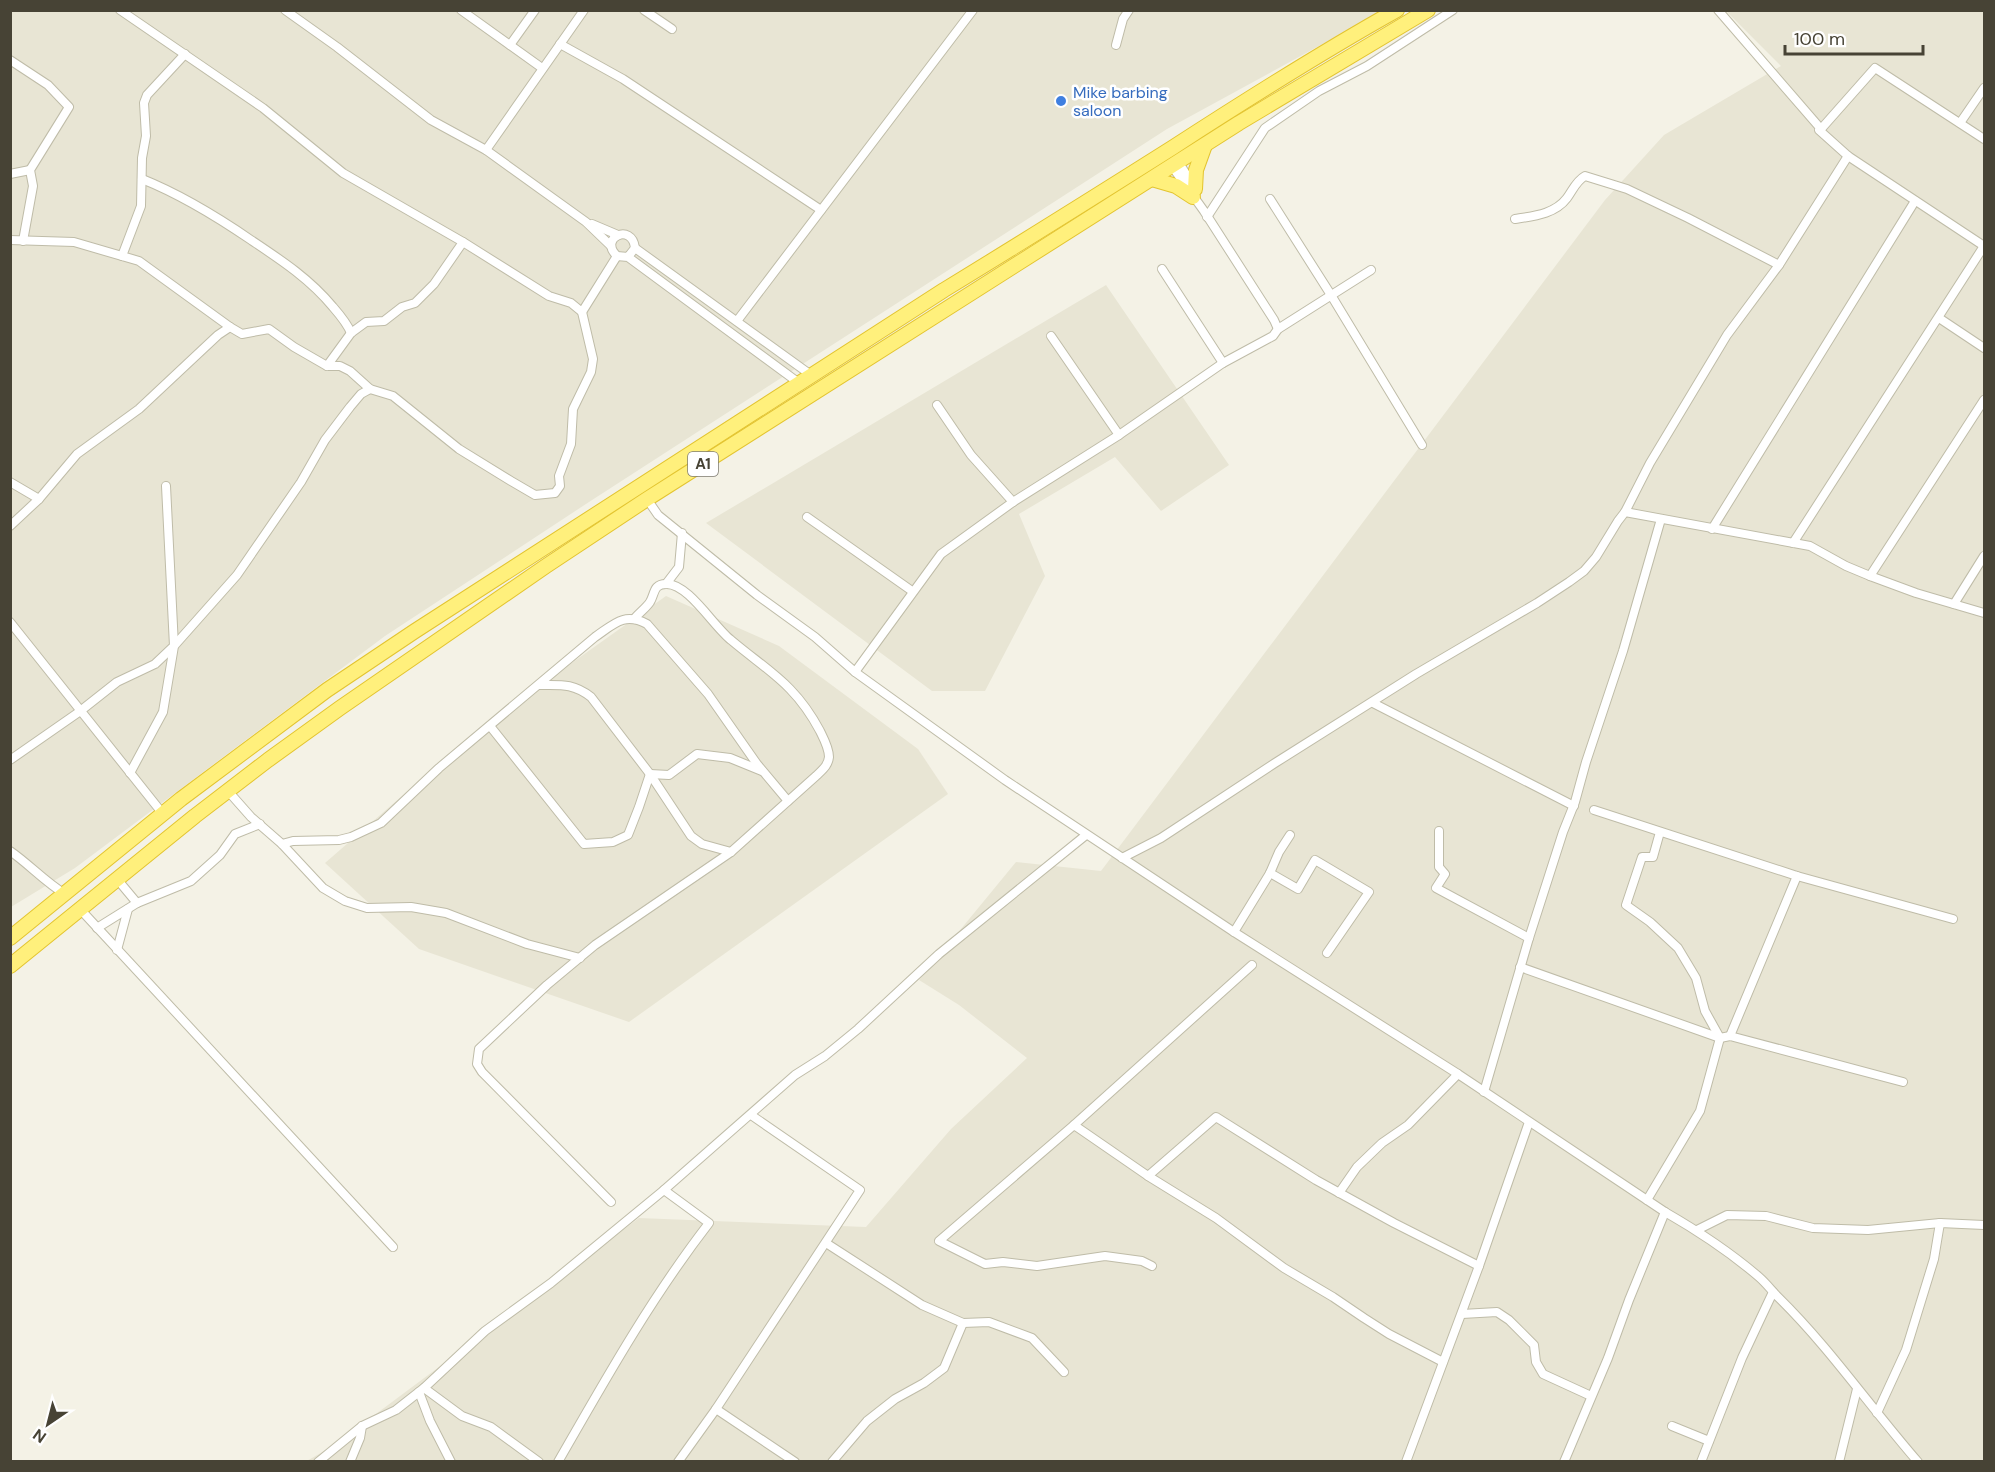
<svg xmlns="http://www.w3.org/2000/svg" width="1995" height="1472" font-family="'DM Sans',sans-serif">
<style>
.residential{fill:#e8e5d4}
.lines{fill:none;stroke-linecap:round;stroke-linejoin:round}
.minor-casing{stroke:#bfbca8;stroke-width:10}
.trunk-casing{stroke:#e3c430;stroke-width:16}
.minor{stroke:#fff;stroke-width:8}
.trunk{stroke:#fff07c;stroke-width:14}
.shop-dot{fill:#3f7fe0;stroke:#fff;stroke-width:2}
.labels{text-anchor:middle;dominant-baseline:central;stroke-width:5;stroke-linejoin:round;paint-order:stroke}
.shield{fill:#fff;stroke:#7e7b72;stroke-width:1.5}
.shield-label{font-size:15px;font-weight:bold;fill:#474335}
.shop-label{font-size:16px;fill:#366cbe;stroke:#fff;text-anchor:start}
</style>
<rect width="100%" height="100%" fill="#f4f2e6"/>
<g class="residential">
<path d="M 10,11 L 1383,11 L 1167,129 L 589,502 L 385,636 L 75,868 L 11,907 Z"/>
<path d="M 1726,11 L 1984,11 L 1984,1461 L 305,1462 L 333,1446 L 639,1218 L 866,1227 L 951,1129 L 1027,1058 L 959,1005 L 919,980 L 1016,862 L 1101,871 L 1605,200 L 1664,135 L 1781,66 Z"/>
<path d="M 1106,285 L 1229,465 L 1161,511 L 1115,457 L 1019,514 L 1045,576 L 985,691 L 932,691 L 706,523 Z"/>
<path d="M 666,596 L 779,646 L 918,749 L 948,794 L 629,1022 L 419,949 L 325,863 L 479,729 Z"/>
</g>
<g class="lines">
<defs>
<g id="minor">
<path d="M 120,10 L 263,108 L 343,173 L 463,242 L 549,296 L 571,303 L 582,312 L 617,256"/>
<path d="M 285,10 L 337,47 L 431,120 L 486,150 L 586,222 L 611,246"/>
<path d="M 461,10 L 542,68"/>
<path d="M 644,10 L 672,29"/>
<path d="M 1718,10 L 1821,129 L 1819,130 L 1848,156 L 1984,246"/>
<path d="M 560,44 L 623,79 L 821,210"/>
<path d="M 510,45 L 535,10"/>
<path d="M 1116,45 L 1123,19 L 1129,10"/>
<path d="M 10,60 L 48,85 L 69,107 L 30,170 L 33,186 L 23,241"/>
<path d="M 1960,123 L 1984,88"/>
<path d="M 1821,129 L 1875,68 L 1984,139"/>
<path d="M 486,150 L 584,10"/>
<path d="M 1177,160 L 1193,185"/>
<path d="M 1171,165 L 1204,211 L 1274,320 L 1278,329"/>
<path d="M 10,174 L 30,170"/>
<path d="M 142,179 C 182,195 216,216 251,240 C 281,260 310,279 333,307 C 340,315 347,323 351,333"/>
<path d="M 1270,199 L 1331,295 L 1422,445"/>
<path d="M 1207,217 L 1265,128 L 1319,91 L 1367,66 L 1453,10"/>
<path d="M 1515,219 C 1534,216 1555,214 1567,198 C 1573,190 1576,181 1585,176 L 1627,189 L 1688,218 L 1779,265"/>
<path d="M 592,224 L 618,235"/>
<path d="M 10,240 L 74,242 L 139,261 L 230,327 L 242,334 L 269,329 L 294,347 L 327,366 L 340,366 L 350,371 L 370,389 L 393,396 L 459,449 L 511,481 L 535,495 L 555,493 L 560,486 L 559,476 L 571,444 L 573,409 L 591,372 L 593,359 L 582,312"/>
<path d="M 635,248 L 811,375"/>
<path d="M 122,256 L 141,206 L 142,158 L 146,136 L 144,103 L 147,95 L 185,54"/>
<path d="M 628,257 L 635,248 C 632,222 598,238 617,256 L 628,257 L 799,383"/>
<path d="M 1162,269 L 1223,363"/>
<path d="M 1939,318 L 1984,348"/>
<path d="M 737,321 L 973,10"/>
<path d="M 1051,336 L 1119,435"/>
<path d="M 327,366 L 351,333 L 366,322 L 384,321 L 402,307 L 415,303 L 434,284 L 463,242"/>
<path d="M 937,405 L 971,455 L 1013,502"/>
<path d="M 10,482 L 39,499"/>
<path d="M 647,499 L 658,515 L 757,595 L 815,637 L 855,672 L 1005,780 L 1234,932 L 1458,1074 L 1665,1212 C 1698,1231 1730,1252 1759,1277 C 1766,1283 1772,1291 1778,1297 C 1830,1348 1870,1407 1918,1462"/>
<path d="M 1625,512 L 1650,463 L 1727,335 L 1779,265 L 1848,156"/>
<path d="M 807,517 L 912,591"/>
<path d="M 10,526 L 39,499 L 77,454 L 139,409 L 218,335 L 230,327"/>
<path d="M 1712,529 L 1915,201"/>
<path d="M 1793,543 L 1984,246"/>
<path d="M 1870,576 L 1984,400"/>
<path d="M 666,584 L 679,567 L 682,533"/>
<path d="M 1954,604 L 1984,556"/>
<path d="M 10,622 L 163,814"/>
<path d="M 855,672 L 941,554 L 1013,502 L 1119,435 L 1223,363 L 1273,336 L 1278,329 L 1371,270"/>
<path d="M 539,685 C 561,685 573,683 591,697 L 650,774 L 691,836 L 702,844 L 731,852"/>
<path d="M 1373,703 L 1574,806"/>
<path d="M 490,726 L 584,844 L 613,842 L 628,835 L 639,807 L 650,774"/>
<path d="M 10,760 L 79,712 L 117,682 L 155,664 L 174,646 L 166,486"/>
<path d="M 130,773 L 163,712 L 174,646 L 237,575 L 301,482 L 325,440 L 350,407 L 361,394 L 370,389"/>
<path d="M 650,774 L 669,775 L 697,754 L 730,758 L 762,771"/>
<path d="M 228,791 L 251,817 L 282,844 L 323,888 L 345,901 L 367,908 L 411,907 L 446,913 L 527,944 L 580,958"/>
<path d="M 1594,810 L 1797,876 L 1953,919"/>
<path d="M 1439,831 L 1439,867 L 1445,874 L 1436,888 L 1529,938"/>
<path d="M 282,844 L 293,841 L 339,840 L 351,837 L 381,823 L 439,768 L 595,637 C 614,624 624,612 647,624 L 708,694 L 757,764 L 788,801"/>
<path d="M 10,851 C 29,864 45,882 65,894"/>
<path d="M 1122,858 L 1161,838 L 1275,763 L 1416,674 L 1537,603 L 1569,582 L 1584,571 L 1596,557 L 1618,521 L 1625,512 L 1810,546 L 1846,566 L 1870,576 L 1916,593 L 1984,613"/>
<path d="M 1270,873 L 1298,889 L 1315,860 L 1369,892 L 1327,953"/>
<path d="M 117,879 L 137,903 L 191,881 L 220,855 L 235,834 L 260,824"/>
<path d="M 80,909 L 393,1247"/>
<path d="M 97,928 L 137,903"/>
<path d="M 1234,932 L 1270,873 L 1279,852 L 1290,835"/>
<path d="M 117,950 L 128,909"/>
<path d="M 1520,967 L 1720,1038 L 1730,1036 L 1903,1082"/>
<path d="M 1730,1036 L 1797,876"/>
<path d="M 1484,1092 L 1529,938 L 1563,832 L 1575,802 L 1586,762 L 1623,651 L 1661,519"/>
<path d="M 1074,1125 L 1252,965"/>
<path d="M 1148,1176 L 1216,1218 L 1284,1268 L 1333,1297 L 1364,1318 L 1389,1334 L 1443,1362"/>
<path d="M 1339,1193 L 1357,1167 L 1382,1143 L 1408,1125 L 1458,1074"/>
<path d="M 1647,1200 L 1700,1111 L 1720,1038 L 1705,1011 L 1696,978 L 1678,948 L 1650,922 L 1626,905 L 1642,857 L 1653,857 L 1660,832"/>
<path d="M 611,1202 L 482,1072 L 477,1064 L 479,1049 L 547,985 L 595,945 L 731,852 L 816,776 C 822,770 828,766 829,757 C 829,748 824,739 820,731 C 795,684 769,672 731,640 C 714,627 688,583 666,584 C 653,584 655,594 650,602 C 646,608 639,613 634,619"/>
<path d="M 1697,1230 L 1727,1215 L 1766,1216 L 1813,1228 L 1868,1230 L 1940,1223 L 1984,1225"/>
<path d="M 826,1243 L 922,1305 L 963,1323 L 989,1322 L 1032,1338 L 1064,1372"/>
<path d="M 1152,1266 L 1142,1261 L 1105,1256 L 1037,1266 L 1003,1262 L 985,1264 L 939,1241 L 1074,1125 L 1148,1176 L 1216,1117 L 1316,1180 L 1394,1223 L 1479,1266"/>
<path d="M 1462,1314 L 1497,1312 L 1509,1320 L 1534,1345 L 1536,1362 L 1543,1374 L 1591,1396"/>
<path d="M 424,1388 L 485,1331 L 551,1283 L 664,1190"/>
<path d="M 419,1392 L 430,1421 L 451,1462"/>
<path d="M 716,1409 L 795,1462"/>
<path d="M 1877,1413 L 1906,1350 L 1934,1259 L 1940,1223"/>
<path d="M 1672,1426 L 1709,1441"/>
<path d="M 318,1462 L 362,1426 L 396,1410 L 424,1388 L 462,1416 L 491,1427 L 539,1462"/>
<path d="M 350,1462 L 360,1438 L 362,1426"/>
<path d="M 558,1462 C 605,1380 651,1298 709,1223 L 664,1190 L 795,1075 L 825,1056 L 858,1029 L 939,954 L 1086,835"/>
<path d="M 678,1462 L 716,1409 L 860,1190 L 751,1115"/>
<path d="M 832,1462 L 867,1421 L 895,1399 L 924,1383 L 944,1368 L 963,1323"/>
<path d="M 1406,1462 L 1479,1266 L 1529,1122"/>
<path d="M 1564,1462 L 1608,1358 L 1629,1300 L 1665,1212"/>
<path d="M 1701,1462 L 1742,1358 L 1773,1292"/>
<path d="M 1839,1462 L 1857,1389"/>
</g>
<g id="trunk">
<path d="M 1152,179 L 1176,186 L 1193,197"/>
<path d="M 1195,189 L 1196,170 L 1205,145"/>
<path d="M 10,938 L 181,799 L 327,690 L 415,631 L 944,290 C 1021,243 1096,196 1172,148 C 1246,100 1320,53 1397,10"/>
<path d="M 10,966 L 195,816 L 268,760 L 340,708 L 546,566 L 647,499 L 1239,123 L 1428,10"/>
</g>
</defs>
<use href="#minor" class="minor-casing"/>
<use href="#trunk" class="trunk-casing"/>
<use href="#minor" class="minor"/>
<use href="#trunk" class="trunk"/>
</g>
<circle class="shop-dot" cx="1061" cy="101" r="6"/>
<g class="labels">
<rect class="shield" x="688" y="452" width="30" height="24" rx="4.5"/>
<g class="shield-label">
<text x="703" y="464">A1</text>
</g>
<g class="shop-label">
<text x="1073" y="92">Mike barbing<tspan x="1073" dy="18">saloon</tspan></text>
</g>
</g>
<rect width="1995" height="1472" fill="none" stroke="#474335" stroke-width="24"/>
<g transform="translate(48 1424) rotate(215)" stroke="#ffffff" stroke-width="4.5" paint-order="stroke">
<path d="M0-4.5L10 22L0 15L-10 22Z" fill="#474335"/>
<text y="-9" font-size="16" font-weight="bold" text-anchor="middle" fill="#474335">N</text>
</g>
<path d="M1785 45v9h138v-9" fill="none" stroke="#474335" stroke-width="3"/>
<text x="1794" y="45" font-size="18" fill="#474335" stroke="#ffffff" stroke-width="4.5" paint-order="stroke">100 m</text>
</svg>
